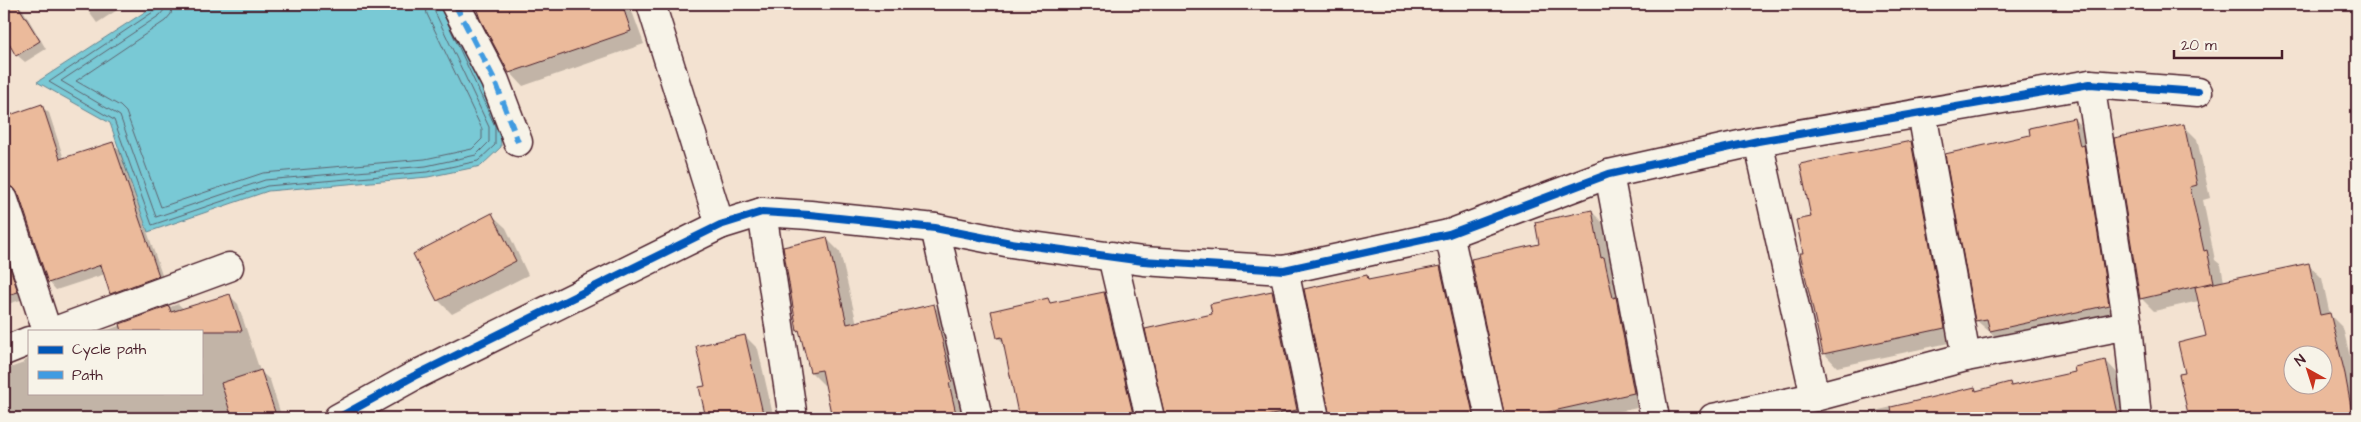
<svg xmlns="http://www.w3.org/2000/svg" width="2361" height="422" font-family="'Architects Daughter',sans-serif">
<style>
.water{fill:#79c9d5;stroke:#668591}
.shadow{fill:#0003;fill-rule:evenodd}
.lines{fill:none;stroke-linecap:round;stroke-linejoin:round}
.shore{stroke:#5d636f;stroke-width:1}
.building{fill:#ebba9b;stroke:#4a1f2b;fill-rule:evenodd}
.minor-casing{stroke:#4a1f2b;stroke-width:31}
.minor{stroke:#f7f3e8;stroke-width:28}
.quiet{stroke:#409be1;stroke-width:6;stroke-dasharray:12 6;stroke-linecap:butt}
.cycleway-casing{stroke:#f7f3e8;stroke-width:11}
.cycleway{stroke:#0057b8;stroke-width:8}
</style>
<rect width="100%" height="100%" fill="#f3e2d1"/>
<filter id="ink" filterUnits="userSpaceOnUse"><feTurbulence type="fractalNoise" baseFrequency=".02" numOctaves="2"/><feDisplacementMap in="SourceGraphic" scale="10" xChannelSelector="R" yChannelSelector="G"/><feConvolveMatrix kernelMatrix="1 2 1 2 8 2 1 2 1" color-interpolation-filters="sRGB"/></filter>
<g filter="url(#ink)">
<path class="water" d="M 157,4 L 443,4 L 500,125 L 501,147 L 481,166 L 428,177 L 268,191 L 148,232 L 110,123 L 37,82 Z"/>
<g class="shadow">
<path d="M 13,4 L 17,4 L 23,10 L 46,49 L 25,62 L 17,55 L 4,32 L 4,9 Z"/>
<path d="M 83,4 L 125,4 L 125,5 L 97,23 Z"/>
<path d="M 474,4 L 623,4 L 633,14 L 644,44 L 523,86 L 510,72 Z"/>
<path d="M 41,106 L 49,113 L 64,159 L 112,143 L 120,151 L 165,284 L 119,301 L 111,293 L 105,274 L 56,290 L 49,282 L 19,194 L 15,192 L 4,194 L 4,118 Z"/>
<path d="M 2074,119 L 2087,133 L 2122,318 L 2004,344 L 1977,321 L 1947,155 L 2032,136 Z"/>
<path d="M 2183,125 L 2197,139 L 2210,198 L 2203,200 L 2215,260 L 2221,265 L 2224,282 L 2309,265 L 2322,278 L 2330,315 L 2343,328 L 2357,385 L 2357,418 L 2206,418 L 2186,374 L 2208,337 L 2199,301 L 2154,311 L 2141,298 ZM 2294,354 L 2324,354 L 2324,384 L 2294,384 Z"/>
<path d="M 1911,142 L 1924,156 L 1958,341 L 1837,367 L 1824,353 L 1804,254 L 1813,218 Z"/>
<path d="M 1592,212 L 1605,225 L 1647,406 L 1588,418 L 1506,418 L 1540,245 Z"/>
<path d="M 492,215 L 506,228 L 528,275 L 452,314 L 438,300 Z"/>
<path d="M 4,236 L 24,299 L 4,305 Z"/>
<path d="M 827,239 L 840,252 L 857,324 L 933,305 L 946,319 L 966,418 L 838,418 L 826,384 L 824,385 L 811,372 L 802,334 L 798,330 Z"/>
<path d="M 1440,267 L 1453,280 L 1485,418 L 1331,418 L 1366,277 L 1370,280 Z"/>
<path d="M 1104,293 L 1117,306 L 1143,418 L 1020,418 L 1005,344 L 998,338 L 1048,300 L 1052,304 Z"/>
<path d="M 1272,293 L 1285,306 L 1309,418 L 1166,418 L 1213,315 Z"/>
<path d="M 229,295 L 238,304 L 260,371 L 270,380 L 282,418 L 4,418 L 4,370 L 24,363 L 24,361 L 29,359 L 29,393 L 201,393 L 201,331 L 105,331 L 178,304 L 184,309 Z"/>
<path d="M 745,336 L 758,349 L 773,415 L 776,418 L 707,418 L 701,388 L 706,387 Z"/>
<path d="M 2106,361 L 2119,375 L 2129,418 L 1844,418 L 1975,388 L 1978,391 L 2010,384 L 2013,387 L 2076,373 Z"/>
</g>
<g class="lines">
<g class="shore">
<path d="M 159,4 L 156,10 L 49,82 L 114,120 L 152,225 L 267,186 L 427,172 L 478,161 L 495,145 L 495,126 L 439,4"/>
<path d="M 165,4 L 164,10 L 160,15 L 61,81 L 120,116 L 156,217 L 265,180 L 426,166 L 476,155 L 489,142 L 489,127 L 434,10 L 433,4"/>
<path d="M 173,4 L 171,14 L 165,21 L 76,81 L 120,106 L 126,112 L 161,207 L 263,173 L 425,159 L 472,149 L 482,139 L 482,129 L 427,14 L 425,4"/>
</g>
</g>
<g class="building">
<path d="M 4,4 L 17,4 L 40,41 L 16,56 L 4,35 Z"/>
<path d="M 475,4 L 622,4 L 631,31 L 509,73 L 480,19 Z"/>
<path d="M 42,104 L 60,159 L 113,142 L 159,276 L 110,294 L 101,265 L 48,283 L 19,195 L 14,188 L 4,185 L 4,117 Z"/>
<path d="M 2074,118 L 2080,146 L 2084,145 L 2109,305 L 1990,331 L 1987,319 L 1975,321 L 1945,154 L 2030,135 L 2029,128 Z"/>
<path d="M 2184,124 L 2197,185 L 2190,187 L 2204,251 L 2207,250 L 2214,282 L 2140,299 L 2114,138 Z"/>
<path d="M 1911,141 L 1945,328 L 1823,354 L 1800,253 L 1803,253 L 1796,220 L 1811,217 L 1800,164 Z"/>
<path d="M 1592,210 L 1601,258 L 1604,257 L 1613,298 L 1616,297 L 1634,393 L 1522,418 L 1505,418 L 1471,259 L 1539,244 L 1535,222 Z"/>
<path d="M 492,213 L 516,261 L 437,301 L 413,254 Z"/>
<path d="M 827,237 L 847,324 L 934,304 L 952,382 L 949,383 L 957,418 L 832,418 L 822,370 L 810,372 L 799,330 L 797,331 L 783,247 Z"/>
<path d="M 4,249 L 18,292 L 4,296 Z"/>
<path d="M 2309,263 L 2320,315 L 2330,313 L 2345,374 L 2353,418 L 2189,418 L 2179,374 L 2185,373 L 2178,343 L 2206,336 L 2195,287 ZM 2294,354 L 2324,354 L 2324,384 L 2294,384 Z"/>
<path d="M 1440,266 L 1474,418 L 1330,418 L 1304,289 L 1367,275 L 1368,280 Z"/>
<path d="M 1272,291 L 1297,410 L 1256,418 L 1165,418 L 1145,329 L 1212,314 L 1210,304 Z"/>
<path d="M 1104,292 L 1134,418 L 1019,418 L 1002,337 L 997,338 L 991,311 L 1048,298 L 1050,303 Z"/>
<path d="M 230,294 L 242,331 L 122,331 L 120,324 L 169,306 L 171,312 Z"/>
<path d="M 745,335 L 764,418 L 706,418 L 699,387 L 705,386 L 696,346 Z"/>
<path d="M 2106,360 L 2119,418 L 1893,418 L 1891,407 L 1975,387 L 1976,391 L 2010,382 L 2011,386 L 2075,372 L 2074,367 Z"/>
<path d="M 261,370 L 277,418 L 232,418 L 221,383 Z"/>
</g>
<g class="lines">
<defs>
<g id="minor">
<path d="M 455,4 L 495,81 L 518,142"/>
<path d="M 651,4 L 720,225"/>
<path d="M 2090,84 L 2128,325 L 2137,418"/>
<path d="M 1922,113 L 1966,357"/>
<path d="M 1758,141 L 1815,397"/>
<path d="M 1609,174 L 1655,418"/>
<path d="M 4,200 L 47,331"/>
<path d="M 762,212 L 793,418"/>
<path d="M 935,228 L 978,418"/>
<path d="M 1449,234 L 1490,418"/>
<path d="M 1112,256 L 1150,418"/>
<path d="M 1284,270 L 1315,418"/>
<path d="M 55,331 L 229,267"/>
<path d="M 4,351 L 29,341"/>
<path d="M 338,418 L 414,376 L 720,225 L 762,212 L 810,215 L 935,228 L 1011,243 L 1143,261 L 1284,270 L 1449,234 L 1609,174 L 1758,141 L 2090,84 L 2198,92"/>
<path d="M 1713,418 L 1815,397 L 1966,357 L 2128,325"/>
</g>
</defs>
<use href="#minor" class="minor-casing"/>
<use href="#minor" class="minor"/>
<path class="quiet" d="M 455,4 L 495,81 L 518,142"/>
<defs>
<path id="cycleway" d="M 338,418 L 414,376 L 720,225 L 762,212 L 810,215 L 935,228 L 1011,243 L 1143,261 L 1284,270 L 1449,234 L 1609,174 L 1758,141 L 2090,84 L 2198,92"/>
</defs>
<use href="#cycleway" class="cycleway-casing"/>
<use href="#cycleway" class="cycleway"/>
</g>
</g>
<rect width="2361" height="422" fill="none" stroke="#f7f3e8" stroke-width="20"/>
<rect x="10" y="10" width="2341" height="402" fill="none" stroke="#4a1f2b" stroke-width="2" filter="url(#ink)"/>
<rect x="28" y="330" width="175" height="65" fill="#f7f3e8" stroke="#b29e9c"/>
<rect x="38" y="346" width="25" height="8" fill="#0057b8" stroke="#b29e9c"/>
<text x="72" y="354" font-size="15" fill="#4a1f2b">Cycle path</text>
<rect x="38" y="371" width="25" height="8" fill="#409be1" stroke="#b29e9c"/>
<text x="72" y="380" font-size="15" fill="#4a1f2b">Path</text>
<g transform="translate(2308 370) rotate(321)"><circle r="24" fill="#f7f3e8" stroke="#b29e9c"/>
<path d="M0-4L9 19L0 12L-9 19Z" fill="#c8321e"/>
<text y="-8" font-size="14" font-weight="bold" text-anchor="middle" fill="#4a1f2b">N</text>
</g>
<path d="M2174 50v8h108v-8" fill="none" stroke="#4a1f2b" stroke-width="2.5"/>
<text x="2181" y="50" font-size="15" fill="#4a1f2b" stroke="#f7f3e8" stroke-width="4" paint-order="stroke">20 m</text>
</svg>
